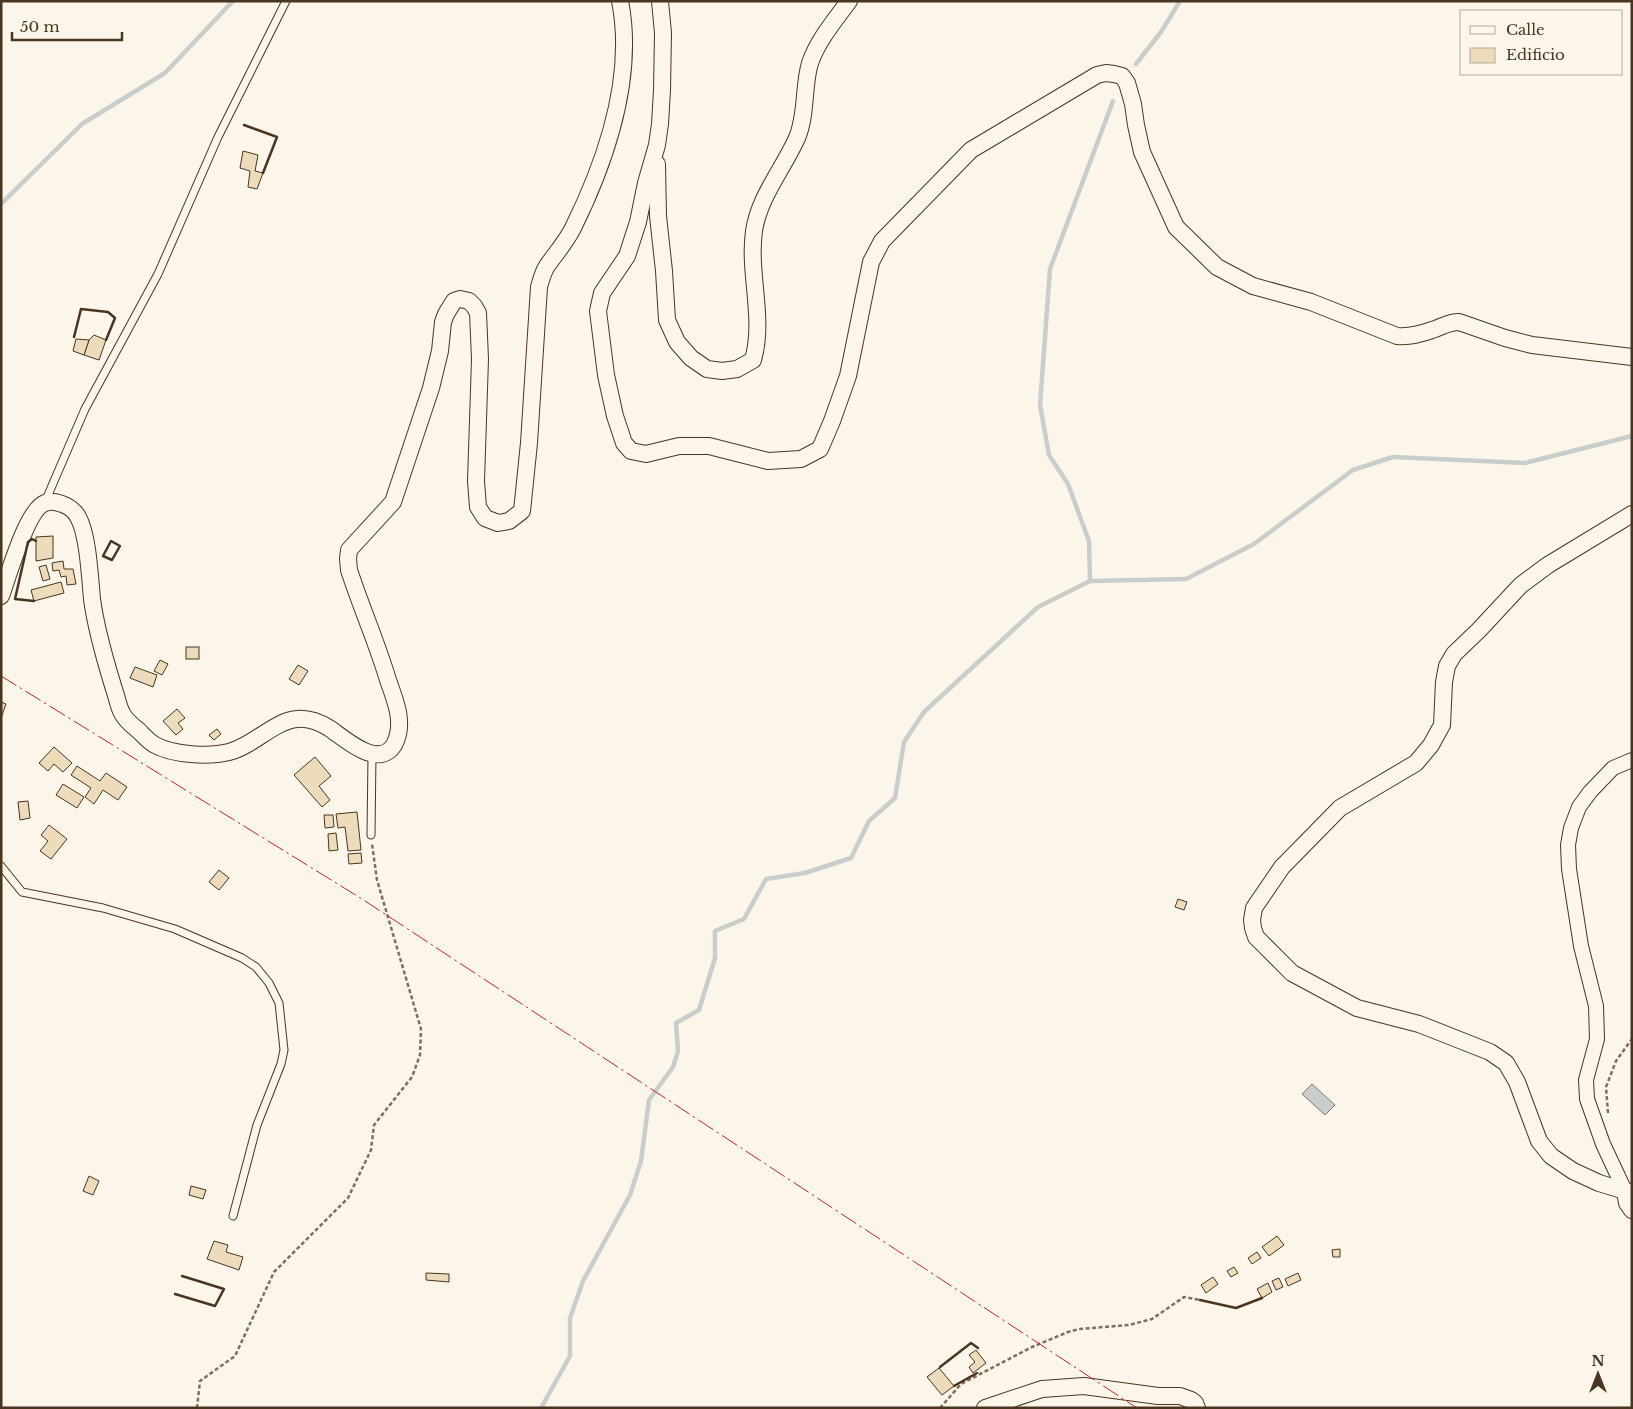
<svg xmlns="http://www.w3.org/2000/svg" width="1633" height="1409" font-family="'Libre Baskerville',serif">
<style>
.water{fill:#c9cecd;stroke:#887966}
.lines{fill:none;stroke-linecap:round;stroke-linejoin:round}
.stream{stroke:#c9cecd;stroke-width:4.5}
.building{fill:#ecdcbc;stroke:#4a3520}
.service-casing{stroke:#4a3520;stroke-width:9}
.minor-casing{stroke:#4a3520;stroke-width:16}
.tertiary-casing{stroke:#4a3520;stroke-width:18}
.path{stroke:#7f6f5c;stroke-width:2.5;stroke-dasharray:4 2.5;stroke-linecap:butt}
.service{stroke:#fbf6e9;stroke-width:7}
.minor{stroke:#fbf6e9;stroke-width:14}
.tertiary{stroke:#fbf6e9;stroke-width:16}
.wall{stroke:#4a3520;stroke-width:2.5}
.power{stroke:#c62828;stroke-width:1;stroke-dasharray:18 4 2.5 4;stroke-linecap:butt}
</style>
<rect width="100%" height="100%" fill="#fbf6e9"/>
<path class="water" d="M 1312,1084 L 1335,1105 L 1325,1115 L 1302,1094 Z"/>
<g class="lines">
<g class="stream">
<path d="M 1136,64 L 1161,32 L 1180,1"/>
<path d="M 1,204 L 82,124 L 165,73 L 233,1"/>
<path d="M 1090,581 L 1089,541 L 1068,484 L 1049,455 L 1040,405 L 1050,269 L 1113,101"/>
<path d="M 541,1408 L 570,1356 L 570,1318 L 583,1281 L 630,1195 L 641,1161 L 649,1100 L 673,1067 L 678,1051 L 676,1023 L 699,1010 L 715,958 L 715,931 L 744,919 L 766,879 L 805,873 L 851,858 L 869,821 L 895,798 L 904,742 L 924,712 L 1038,607 L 1090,581 L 1186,579 L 1254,544 L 1353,470 L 1393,457 L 1525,463 L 1632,436"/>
</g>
</g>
<g class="building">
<path d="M 243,151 L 258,155 L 255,171 L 263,173 L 257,189 L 248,187 L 250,171 L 240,168 Z"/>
<path d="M 94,335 L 106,340 L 99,360 L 84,355 L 89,340 Z"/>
<path d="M 76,339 L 89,340 L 84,355 L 73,351 Z"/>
<path d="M 53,536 L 53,558 L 36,561 L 36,537 Z"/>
<path d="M 63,561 L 64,569 L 73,569 L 76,584 L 67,585 L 66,576 L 61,577 L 59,570 L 53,571 L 52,563 Z"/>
<path d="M 46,565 L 50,579 L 43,581 L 39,567 Z"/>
<path d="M 61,582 L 64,593 L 34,601 L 31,590 Z"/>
<rect x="186" y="647" width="13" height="12"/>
<path d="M 160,660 L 168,664 L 162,675 L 154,671 Z"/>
<path d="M 298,665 L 308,671 L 299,685 L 289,679 Z"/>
<path d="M 135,667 L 157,675 L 153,687 L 130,678 Z"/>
<path d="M 1,702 L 6,704 L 1,718 Z"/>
<path d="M 177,709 L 185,718 L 178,723 L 183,729 L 176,735 L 163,721 Z"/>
<path d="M 217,729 L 221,734 L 214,740 L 209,735 Z"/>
<path d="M 54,747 L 72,763 L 63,772 L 54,764 L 48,771 L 39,763 Z"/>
<path d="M 315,757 L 331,776 L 319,786 L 330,800 L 322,807 L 294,775 Z"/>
<path d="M 77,766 L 100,781 L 106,773 L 127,787 L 118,800 L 103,790 L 94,804 L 85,797 L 91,788 L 71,775 Z"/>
<path d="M 63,784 L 84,797 L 77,808 L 56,795 Z"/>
<path d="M 28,801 L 30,818 L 20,820 L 18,802 Z"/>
<path d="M 357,812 L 361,850 L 348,851 L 345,827 L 338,828 L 336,814 Z"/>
<path d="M 324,815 L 333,815 L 334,827 L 325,828 Z"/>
<path d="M 49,825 L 67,839 L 51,859 L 40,851 L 48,841 L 41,835 Z"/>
<path d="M 336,833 L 338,850 L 329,851 L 328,834 Z"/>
<path d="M 361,853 L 362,863 L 349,864 L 348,854 Z"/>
<path d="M 219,870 L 229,878 L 219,890 L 209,882 Z"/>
<path d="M 1178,899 L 1187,902 L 1184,910 L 1175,907 Z"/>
<path d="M 89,1176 L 99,1181 L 93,1195 L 83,1191 Z"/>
<path d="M 191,1186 L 206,1190 L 203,1199 L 189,1195 Z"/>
<path d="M 1277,1236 L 1284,1245 L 1269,1256 L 1262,1247 Z"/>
<path d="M 214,1241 L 228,1245 L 226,1252 L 243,1257 L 239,1270 L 207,1259 Z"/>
<path d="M 1340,1249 L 1340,1257 L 1333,1257 L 1332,1250 Z"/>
<path d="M 1257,1252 L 1261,1258 L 1252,1264 L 1248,1258 Z"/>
<path d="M 1234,1267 L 1238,1273 L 1231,1277 L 1227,1271 Z"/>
<path d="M 426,1273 L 449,1274 L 449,1282 L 426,1280 Z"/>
<path d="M 1298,1273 L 1301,1280 L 1288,1286 L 1285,1279 Z"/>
<path d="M 1213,1277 L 1218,1284 L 1206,1293 L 1201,1285 Z"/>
<path d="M 1279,1278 L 1283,1287 L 1276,1290 L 1272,1281 Z"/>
<path d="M 1268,1283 L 1272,1292 L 1262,1298 L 1257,1289 Z"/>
<path d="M 976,1350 L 986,1363 L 973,1373 L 969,1367 L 975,1362 L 969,1355 Z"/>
<path d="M 939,1368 L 954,1386 L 942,1395 L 927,1377 Z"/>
</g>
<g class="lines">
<defs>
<g id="service">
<path d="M 45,502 L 85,409 L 158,274 L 218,137 L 286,1"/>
<path d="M 371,835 L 372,755"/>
<path d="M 1,866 L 22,892 L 103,908 L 175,929 L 242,958 L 256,967 L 269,983 L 279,1003 L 284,1050 L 281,1064 L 257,1125 L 233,1216"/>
</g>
<path id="minor" d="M 1625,1191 L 1603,1144 L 1587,1099 L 1586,1080 L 1597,1039 L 1596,1006 L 1581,946 L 1569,869 L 1568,845 L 1571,828 L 1579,807 L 1590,792 L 1613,768 L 1632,760"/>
<g id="tertiary">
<path d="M 660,1 L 663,33 L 662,90 L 660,124 L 657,145 L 646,183 L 638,222 L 627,256 L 602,293 L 598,311 L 606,375 L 615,416 L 624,443 L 631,451 L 646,454 L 679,446 L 709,446 L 768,461 L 801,459 L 820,449 L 832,421 L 848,376 L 871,262 L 882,241 L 971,150 L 1097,75 L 1106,73 L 1114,74 L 1122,76 L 1127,83 L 1133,104 L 1136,125 L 1142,152 L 1176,227 L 1217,267 L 1253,286 L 1311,302 L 1397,336 C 1409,337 1421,334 1432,330 C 1442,327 1448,322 1459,322 L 1505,338 L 1532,345 L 1632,357"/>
<path d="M 657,164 L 658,216 L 664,271 L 667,320 L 677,342 L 691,358 L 707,369 L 722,371 L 737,369 L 753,360 C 765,318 748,274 754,231 C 759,197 783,169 797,138 C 807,114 803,86 810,63 C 818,40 835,20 849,1"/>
<path d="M 1632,514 L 1548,565 L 1521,585 L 1479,630 L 1454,654 L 1447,666 L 1444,682 L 1442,725 L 1431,745 L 1416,763 L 1340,808 L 1282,867 L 1254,908 L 1252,920 L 1253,928 L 1256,937 L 1292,973 L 1357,1008 L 1419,1024 L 1490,1052 L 1506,1063 L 1517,1082 L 1539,1141 L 1551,1156 L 1573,1171 L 1599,1183 L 1632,1193"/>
<path d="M 1,596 C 8,577 27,509 45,503 C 50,501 57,502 62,504 C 68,506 75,511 78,517 C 88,534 90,578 92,599 C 96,629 105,660 114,689 C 117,697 118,706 122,713 C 125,720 133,726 139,731 C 144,736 149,742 155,745 C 173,755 209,757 229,752 C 253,746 274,721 297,719 C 308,718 319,722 329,728 C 344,738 378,770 394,745 C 399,736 400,723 398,712 C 396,702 392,691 388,680 C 377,643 361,607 349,570 L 348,559 L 349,550 L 393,502 L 431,388 L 440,351 L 443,322 L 446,314 L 454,301 L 460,299 L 469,301 L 474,306 L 478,313 L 480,359 L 476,481 L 478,507 L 485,518 L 498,523 L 509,521 L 522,511 L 529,443 L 539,287 C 541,280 543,272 547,266 C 556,253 566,242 573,228 C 606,161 635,77 620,1"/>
<path d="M 1625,1191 L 1627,1203 L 1632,1210"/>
<path d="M 985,1408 L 1042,1389 L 1084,1386 L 1158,1396 L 1180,1396 L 1191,1400 L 1195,1403 L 1197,1408"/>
</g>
</defs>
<use href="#service" class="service-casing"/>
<use href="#minor" class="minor-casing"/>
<use href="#tertiary" class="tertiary-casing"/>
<g class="path">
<path d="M 1608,1113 L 1606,1087 L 1616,1061 L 1632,1039"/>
<path d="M 197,1408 L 200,1381 L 235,1356 L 274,1272 L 348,1198 L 371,1150 L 374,1125 L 412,1077 L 420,1055 L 421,1029 L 377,880 L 372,844"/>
<path d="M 940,1408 L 961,1384 L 1032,1347 L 1068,1332 L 1079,1329 L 1129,1325 L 1152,1319 L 1184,1297 L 1200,1300"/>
</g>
<use href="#service" class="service"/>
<use href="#minor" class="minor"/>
<use href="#tertiary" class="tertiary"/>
<g class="wall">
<path d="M 244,125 L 277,137 L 263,173"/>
<path d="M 74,337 L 81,309 L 108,312 L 115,318 L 106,340"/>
<path d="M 111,541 L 120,546 L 112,560 L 103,556 Z"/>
<path d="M 34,601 L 15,599 L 28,542 L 32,539 L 36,541"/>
<path d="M 175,1294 L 215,1306 L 224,1289 L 182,1276"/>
<path d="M 1200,1300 L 1236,1308 L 1262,1298"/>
<path d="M 940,1367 L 971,1343 L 978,1348"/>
<path d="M 954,1386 L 977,1373"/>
</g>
<path class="power" d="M 1,676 L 362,899 L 1137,1408"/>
</g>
<rect width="1633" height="1409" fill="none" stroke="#4a3520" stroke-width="5"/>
<rect x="1460" y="10" width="162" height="65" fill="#fbf6e9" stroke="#b4a999"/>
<rect x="1470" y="26" width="25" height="8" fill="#fbf6e9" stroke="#b4a999"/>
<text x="1506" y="35" font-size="15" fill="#4a3520">Calle</text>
<rect x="1470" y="48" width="25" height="15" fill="#ecdcbc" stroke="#b4a999"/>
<text x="1506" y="60" font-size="15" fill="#4a3520">Edificio</text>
<g transform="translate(1598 1374)" stroke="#fbf6e9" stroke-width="4" paint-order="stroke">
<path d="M0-4L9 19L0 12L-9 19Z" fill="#4a3520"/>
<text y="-8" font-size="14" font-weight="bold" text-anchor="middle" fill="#4a3520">N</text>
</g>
<path d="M12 32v8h110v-8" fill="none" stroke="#4a3520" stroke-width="2.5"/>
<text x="20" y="32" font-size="15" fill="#4a3520" stroke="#fbf6e9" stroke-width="4" paint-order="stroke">50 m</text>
</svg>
